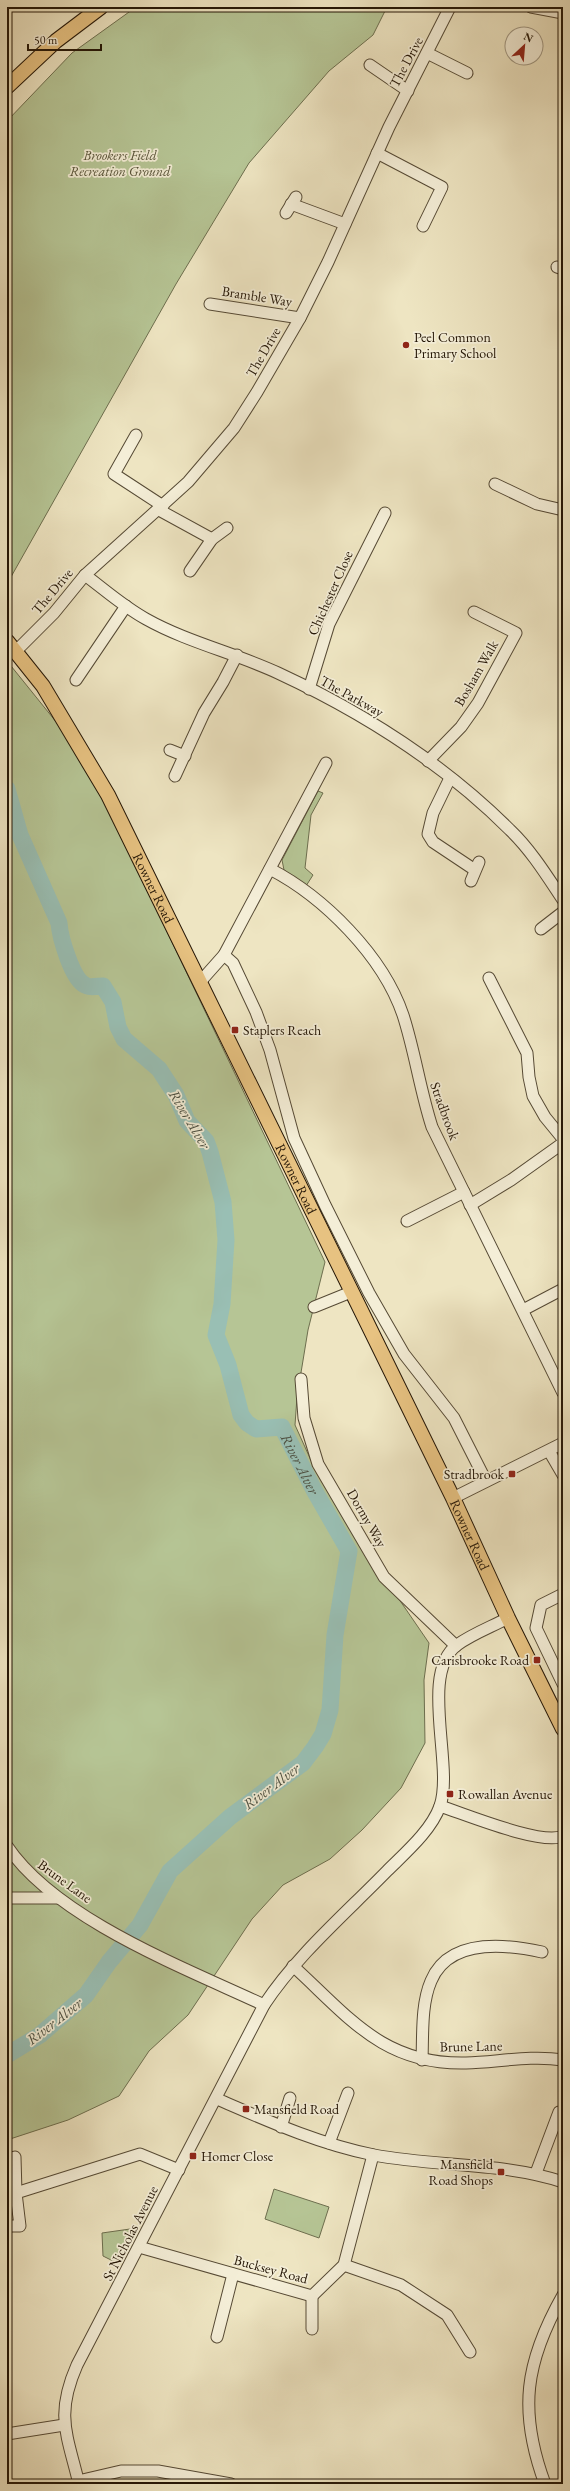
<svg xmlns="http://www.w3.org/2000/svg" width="570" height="2491" font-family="'EB Garamond',serif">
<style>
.green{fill:#b6c595;stroke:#6d6e4e}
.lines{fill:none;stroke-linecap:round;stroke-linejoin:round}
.river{stroke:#99bfb4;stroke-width:17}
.minor-casing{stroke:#564a35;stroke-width:13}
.major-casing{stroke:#241606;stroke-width:16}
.minor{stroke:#f4eed7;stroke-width:11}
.major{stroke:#e7c281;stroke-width:14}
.poi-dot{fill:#8f2418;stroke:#f4eed7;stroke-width:1.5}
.labels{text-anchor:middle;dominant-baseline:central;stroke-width:3.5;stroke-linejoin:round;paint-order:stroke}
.street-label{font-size:14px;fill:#241606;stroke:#f4eed7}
.park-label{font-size:14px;font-style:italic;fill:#575338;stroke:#f4eed7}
.poi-label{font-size:14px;fill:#241606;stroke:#f4eed7;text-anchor:start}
.water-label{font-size:15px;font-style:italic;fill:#4d5143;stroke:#f4eed7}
</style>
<rect width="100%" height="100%" fill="#eee5c2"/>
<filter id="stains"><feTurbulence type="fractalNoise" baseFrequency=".005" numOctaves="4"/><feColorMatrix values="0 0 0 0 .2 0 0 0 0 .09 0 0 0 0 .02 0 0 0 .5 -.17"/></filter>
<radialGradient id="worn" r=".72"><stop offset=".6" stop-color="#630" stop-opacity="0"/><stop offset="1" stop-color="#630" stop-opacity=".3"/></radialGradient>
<g class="green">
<path d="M 136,7 L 387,7 L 373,35 L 329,71 L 249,163 L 176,284 L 7,584 L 7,121 L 72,53 Z"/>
<path d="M 7,661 L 82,754 L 325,1262 L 308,1330 L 297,1397 L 295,1425 L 314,1467 L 353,1532 L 429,1643 L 424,1680 L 425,1743 L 401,1788 L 362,1830 L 330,1859 L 283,1885 L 252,1919 L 188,2015 L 149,2051 L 119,2096 L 68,2120 L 7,2140 Z"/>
<path d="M 318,791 L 323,793 L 311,815 L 305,868 L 313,875 L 306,886 L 284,870 L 282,860 Z"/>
<path d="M 274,2189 L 329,2207 L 319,2238 L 265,2219 Z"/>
<path d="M 137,2228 L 119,2264 L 103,2256 L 102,2233 Z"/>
</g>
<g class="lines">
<path class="river" id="s1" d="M 7,789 L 20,835 L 59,923 C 60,937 72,979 85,985 C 89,988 98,986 103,986 L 113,1002 L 118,1027 L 124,1039 L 159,1069 L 176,1095 L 187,1121 L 206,1141 L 210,1152 L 223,1202 L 226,1240 L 222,1304 L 216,1335 L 228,1365 L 241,1415 L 247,1423 L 256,1429 L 282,1427 L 314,1490 L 349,1551 L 335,1635 L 330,1710 L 323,1734 L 315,1747 L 303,1763 L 230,1817 L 170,1871 L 140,1925 L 109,1962 L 86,1995 L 40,2035 L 7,2055"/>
<defs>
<g id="minor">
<path d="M 531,7 L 563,13"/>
<path d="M 427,53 L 467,73"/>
<path d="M 370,65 L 408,91"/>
<path d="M 377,153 L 442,187 L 423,226"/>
<path d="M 291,204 L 345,224"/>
<path d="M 286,213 L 296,197"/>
<path d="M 557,267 L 563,269"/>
<path d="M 210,304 L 300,318"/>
<path d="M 136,435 L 114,474 L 163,506"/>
<path d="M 495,484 L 537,504 L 563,510"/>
<path d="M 159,510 L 212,539"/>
<path d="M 190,571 L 212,539 L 227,528"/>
<path d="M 85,575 C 105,590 124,607 146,619 C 187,642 235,653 278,673 C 362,712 444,764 510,830 C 531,850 547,876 563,900"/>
<path d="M 16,651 L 54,613 L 85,575 L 188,482 L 234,428 L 257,392 L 300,318 L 328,262 L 389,127 L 450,7"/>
<path d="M 76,680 L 126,606"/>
<path d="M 309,689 L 329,624 L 385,513"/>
<path d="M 170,750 L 185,756"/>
<path d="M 428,761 L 461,727 L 478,703 L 516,633 L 474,612"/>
<path d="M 175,776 L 204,713 L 223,682 L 237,655"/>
<path d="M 450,778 L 433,813 L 428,834 L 433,842 L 475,870"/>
<path d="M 270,869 C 324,897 383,956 403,1015 C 415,1052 420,1090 432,1127 L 563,1393"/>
<path d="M 471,881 L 479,862"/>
<path d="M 541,929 L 563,912"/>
<path d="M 224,955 L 233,963 L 256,1012 L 270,1050 L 294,1138 L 325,1205 L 369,1293 L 404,1354 L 454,1418 L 486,1481"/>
<path d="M 489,978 L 527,1053 L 529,1077 L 533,1096 L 545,1117 L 563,1139"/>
<path d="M 200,982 L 224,955 L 326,763"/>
<path d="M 470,1205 L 511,1180 L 563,1143"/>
<path d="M 407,1221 L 464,1192"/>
<path d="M 314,1307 L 351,1292"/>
<path d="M 523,1310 L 563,1289"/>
<path d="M 301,1379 L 304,1418 L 318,1464 L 384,1577 L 456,1646"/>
<path d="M 549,1451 L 563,1475"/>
<path d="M 453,1498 L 563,1443"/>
<path d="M 563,1594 L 541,1605 L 536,1628 L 563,1684"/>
<path d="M 440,1806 C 465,1814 542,1846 563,1836"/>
<path d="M 7,1846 C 56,1919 185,1968 264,2005"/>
<path d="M 7,1898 L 58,1898"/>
<path d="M 293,1966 C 349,2017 383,2065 466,2063 C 498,2062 531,2055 563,2060"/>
<path d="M 422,2060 C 423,2035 421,2004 431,1981 C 449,1938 505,1944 542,1952"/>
<path d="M 217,2099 C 268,2121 319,2144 374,2155 C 437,2167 502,2162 563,2182"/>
<path d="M 281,2127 L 290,2098"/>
<path d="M 329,2143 L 348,2093"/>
<path d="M 7,2159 L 15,2157 L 16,2193"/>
<path d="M 536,2173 L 559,2112"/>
<path d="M 7,2226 L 20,2226 L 16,2193 L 140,2154 L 179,2170"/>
<path d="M 139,2247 L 312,2296 L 344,2265 L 373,2155"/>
<path d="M 344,2265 L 401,2285 L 447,2315 L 470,2352"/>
<path d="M 312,2329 L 312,2296"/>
<path d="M 217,2337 L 233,2274"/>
<path d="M 7,2434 L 64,2425"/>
<path d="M 78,2481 L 121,2471 L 158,2471 L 231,2484"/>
<path d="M 79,2484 C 67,2434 55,2415 77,2365 L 264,2005 C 297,1955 345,1914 387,1871 C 405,1853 431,1831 440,1806 C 454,1766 419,1673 457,1645 C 472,1634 491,1627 508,1618"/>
<path d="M 545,2484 C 518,2411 525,2362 563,2295"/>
</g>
<g id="major">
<path d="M 7,87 L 56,41 L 101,7"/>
<path id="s2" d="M 7,641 L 43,686 L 108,795 L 453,1498 L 508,1618 L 563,1729"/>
</g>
</defs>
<use href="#minor" class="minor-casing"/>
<use href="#major" class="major-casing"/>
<use href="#minor" class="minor"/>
<use href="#major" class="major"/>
</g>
<g class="poi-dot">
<circle cx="406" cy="345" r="4"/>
<rect x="231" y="1026" width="8" height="8" rx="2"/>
<rect x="508" y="1470" width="8" height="8" rx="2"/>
<rect x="533" y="1656" width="8" height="8" rx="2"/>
<rect x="446" y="1790" width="8" height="8" rx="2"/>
<rect x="242" y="2105" width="8" height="8" rx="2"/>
<rect x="189" y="2152" width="8" height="8" rx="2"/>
<rect x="497" y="2168" width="8" height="8" rx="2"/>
</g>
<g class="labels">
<g class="street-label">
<text transform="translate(406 62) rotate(-62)">The Drive</text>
<text transform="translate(257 296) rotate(9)">Bramble Way</text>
<text transform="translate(263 352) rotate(-60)">The Drive</text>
<text transform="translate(52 591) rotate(-50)">The Drive</text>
<text transform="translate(330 593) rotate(-66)">Chichester Close</text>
<text transform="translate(476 673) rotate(-60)">Bosham Walk</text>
<text transform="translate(352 696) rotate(29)">The Parkway</text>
<text stroke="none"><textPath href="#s2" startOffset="288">Rowner Road</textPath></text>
<text transform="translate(445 1111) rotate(70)">Stradbrook</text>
<text stroke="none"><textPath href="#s2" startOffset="612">Rowner Road</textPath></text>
<text transform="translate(367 1518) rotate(60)">Dormy Way</text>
<text stroke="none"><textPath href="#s2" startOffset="1008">Rowner Road</textPath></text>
<text transform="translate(65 1881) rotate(36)">Brune Lane</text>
<text transform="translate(471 2046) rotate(-1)">Brune Lane</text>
<text transform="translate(130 2233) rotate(-63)">St Nicholas Avenue</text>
<text transform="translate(271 2269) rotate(15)">Bucksey Road</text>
</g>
<g class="park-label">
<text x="120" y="155">Brookers Field<tspan x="120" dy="16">Recreation Ground</tspan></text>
</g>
<g class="poi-label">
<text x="414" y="337">Peel Common<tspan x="414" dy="16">Primary School</tspan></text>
<text x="243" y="1030">Staplers Reach</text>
<text x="504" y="1474" text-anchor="end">Stradbrook</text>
<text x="529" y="1660" text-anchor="end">Carisbrooke Road</text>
<text x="458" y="1794">Rowallan Avenue</text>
<text x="254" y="2109">Mansfield Road</text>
<text x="201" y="2156">Homer Close</text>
<text x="493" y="2164" text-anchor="end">Mansfield<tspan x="493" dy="16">Road Shops</tspan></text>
</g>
<g class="water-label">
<text transform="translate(190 1119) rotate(59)">River Alver</text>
<text stroke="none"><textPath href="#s1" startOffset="791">River Alver</textPath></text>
<text transform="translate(271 1786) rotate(-37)">River Alver</text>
<text transform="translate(54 2021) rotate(-38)">River Alver</text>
</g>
</g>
<rect width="570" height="2491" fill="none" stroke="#eee5c2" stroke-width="24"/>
<rect x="8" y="8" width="554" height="2475" fill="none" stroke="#241606" stroke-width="2"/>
<rect x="12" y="12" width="546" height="2467" fill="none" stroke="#241606"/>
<g transform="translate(524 46) rotate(26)"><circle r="19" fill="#f4eed7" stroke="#a19883"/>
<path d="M0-3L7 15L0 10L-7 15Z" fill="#8f2418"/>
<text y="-6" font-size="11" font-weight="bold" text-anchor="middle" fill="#241606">N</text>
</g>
<path d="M28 44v6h73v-6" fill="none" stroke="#241606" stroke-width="2"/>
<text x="34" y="44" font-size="12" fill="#241606" stroke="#f4eed7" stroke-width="3" paint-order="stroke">50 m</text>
<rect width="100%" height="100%" filter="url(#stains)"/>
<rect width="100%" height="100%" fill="url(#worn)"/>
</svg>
